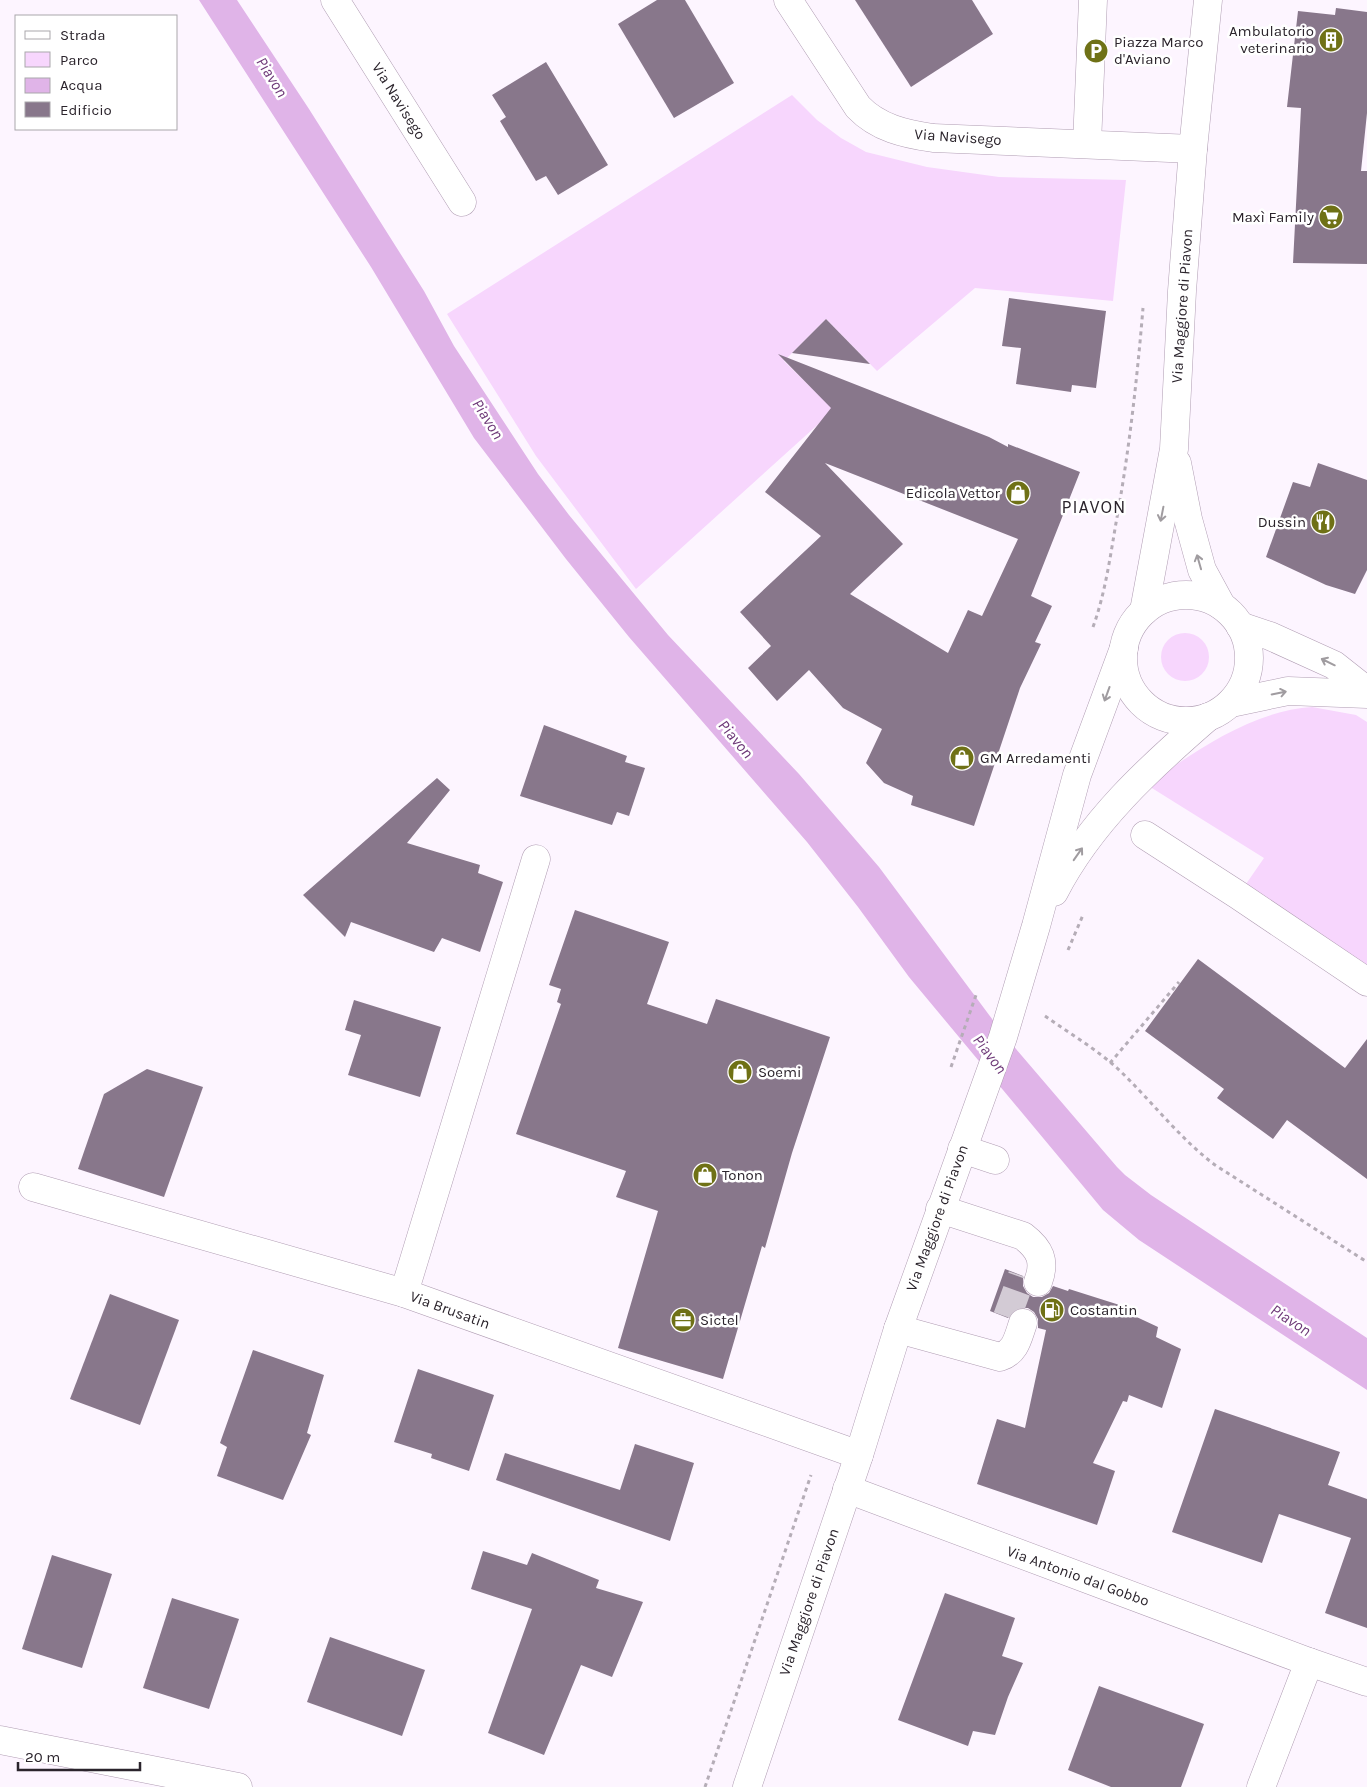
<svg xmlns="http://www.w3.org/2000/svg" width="1367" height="1787" font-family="Karla,sans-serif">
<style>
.green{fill:#f7d6fd}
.water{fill:#e0b4e8}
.building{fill:#88778b;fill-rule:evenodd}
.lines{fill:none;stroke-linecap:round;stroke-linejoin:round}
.minor-tunnel{stroke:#d3cbd5;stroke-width:28;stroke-dasharray:28 14;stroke-linecap:butt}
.minor-casing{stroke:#b09db3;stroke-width:29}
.major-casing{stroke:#b09db3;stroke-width:29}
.path{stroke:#b5adb7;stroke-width:3;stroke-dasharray:4 4;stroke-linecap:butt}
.minor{stroke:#fff;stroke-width:28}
.major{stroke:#fff;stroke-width:28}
.oneway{stroke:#a09ca0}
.labels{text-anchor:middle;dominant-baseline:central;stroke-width:5;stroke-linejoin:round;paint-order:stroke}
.poi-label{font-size:15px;fill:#2b242c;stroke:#fff;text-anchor:start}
.street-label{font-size:15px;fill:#2b242c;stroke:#fff}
.water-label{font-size:16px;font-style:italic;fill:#6d3877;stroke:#fff}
.quarter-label{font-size:18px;letter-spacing:1px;fill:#2b242c;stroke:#fff}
</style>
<rect width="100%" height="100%" fill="#fdf5ff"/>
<g class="green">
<path d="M 792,95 L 817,120 L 841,138 L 866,152 L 927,167 L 999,177 L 1126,180 L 1113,301 L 975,288 L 877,371 L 826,319 L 784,361 L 834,410 L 636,589 L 536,456 L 447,314 Z"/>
<circle cx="1185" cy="657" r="24"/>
<path d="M 1312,707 L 1356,715 L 1367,722 L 1367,970 L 1246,884 L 1264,858 L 1147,785 C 1195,751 1252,711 1312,707 Z"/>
</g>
<path class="water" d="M 199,0 L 237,0 L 309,109 L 424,291 L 454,346 L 538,474 L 569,515 L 668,635 L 799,774 L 879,867 L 1004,1035 L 1117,1167 L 1125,1175 L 1151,1195 L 1367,1338 L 1367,1390 L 1139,1240 L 1103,1210 L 909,977 L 858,907 L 807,842 L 629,637 L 566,559 L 474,438 L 371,267 Z"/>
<g class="building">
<path d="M 657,0 L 685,0 L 734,83 L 674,118 L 618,24 Z"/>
<path d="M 855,0 L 972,0 L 993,34 L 911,87 Z"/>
<path d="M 1336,8 L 1367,12 L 1367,113 L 1361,171 L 1367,171 L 1367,264 L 1293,263 L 1301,108 L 1287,107 L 1298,11 L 1335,15 Z"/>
<path d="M 546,62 L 608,165 L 558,195 L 546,176 L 536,181 L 500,121 L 506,117 L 492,95 Z"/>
<path d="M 1009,298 L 1106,311 L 1096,388 L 1072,385 L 1071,392 L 1016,384 L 1021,348 L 1002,346 Z"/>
<path d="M 826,319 L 870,364 L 792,353 Z"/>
<path d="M 778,354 L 989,437 L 1008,447 L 1008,444 L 1080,472 L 1031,596 L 1052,606 L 1035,642 L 1041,644 L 1020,688 L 974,826 L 911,805 L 913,796 L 884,783 L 866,763 L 882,729 L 843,708 L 809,670 L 777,701 L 748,668 L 771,646 L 740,612 L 821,536 L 765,492 L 831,408 ZM 825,463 L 1018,539 L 982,616 L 968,610 L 948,653 L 850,594 L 903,544 Z"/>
<path d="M 1318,463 L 1367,480 L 1367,570 L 1355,594 L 1326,585 L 1266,557 L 1293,482 L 1310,487 Z"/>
<path d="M 544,725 L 627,756 L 625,762 L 645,768 L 629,816 L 617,812 L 612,825 L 520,796 Z"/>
<path d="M 437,778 L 450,790 L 407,843 L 480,865 L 478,873 L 503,882 L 480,952 L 442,938 L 434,952 L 351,922 L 345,937 L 303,895 Z"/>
<path d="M 575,910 L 669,942 L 647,1004 L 707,1024 L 716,999 L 830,1037 L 792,1153 L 765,1248 L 762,1246 L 723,1379 L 618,1348 L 658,1211 L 616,1197 L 626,1171 L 516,1134 L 561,1004 L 557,1002 L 561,989 L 549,985 Z"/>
<path d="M 1198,959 L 1345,1068 L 1367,1039 L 1367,1179 L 1287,1120 L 1273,1139 L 1217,1098 L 1224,1089 L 1145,1031 Z"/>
<path d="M 354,1000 L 441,1027 L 420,1097 L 348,1075 L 361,1035 L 345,1030 Z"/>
<path d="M 147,1069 L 203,1087 L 164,1197 L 78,1169 L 104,1094 Z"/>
<path d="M 1005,1269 L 1023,1276 L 1023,1286 L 1027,1293 L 1033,1297 L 1042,1297 L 1049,1293 L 1053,1286 L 1068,1291 L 1069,1289 L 1129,1308 L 1128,1313 L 1158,1327 L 1156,1337 L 1181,1349 L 1162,1408 L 1129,1395 L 1127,1402 L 1123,1401 L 1093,1463 L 1115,1471 L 1097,1525 L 977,1484 L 997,1419 L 1025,1428 L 1046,1330 L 1038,1328 L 1038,1319 L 1034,1312 L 1028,1308 L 1019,1308 L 1012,1312 L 1008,1318 L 990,1311 Z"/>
<path d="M 110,1294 L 179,1320 L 140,1425 L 70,1399 Z"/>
<path d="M 253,1350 L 324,1375 L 307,1433 L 311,1435 L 283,1500 L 217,1476 L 227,1447 L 220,1443 Z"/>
<path d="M 418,1369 L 494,1395 L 469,1471 L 431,1458 L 432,1454 L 394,1442 Z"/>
<path d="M 1215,1409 L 1340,1452 L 1328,1485 L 1367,1499 L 1367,1628 L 1325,1613 L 1351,1538 L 1279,1514 L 1262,1563 L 1172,1532 Z"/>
<path d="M 635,1444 L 694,1463 L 670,1541 L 496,1480 L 505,1453 L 620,1490 Z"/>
<path d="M 483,1551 L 527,1565 L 532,1553 L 599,1580 L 596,1588 L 643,1602 L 612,1677 L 581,1665 L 544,1755 L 488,1733 L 532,1609 L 471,1589 Z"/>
<path d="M 52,1555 L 112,1574 L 82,1668 L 22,1649 Z"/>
<path d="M 945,1593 L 1015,1618 L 1002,1656 L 1023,1663 L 1008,1697 L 995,1735 L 973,1731 L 968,1746 L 898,1720 Z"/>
<path d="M 172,1598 L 239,1619 L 209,1709 L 143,1688 Z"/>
<path d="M 330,1637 L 425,1670 L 402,1736 L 307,1702 Z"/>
<path d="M 1099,1686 L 1204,1724 L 1181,1787 L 1111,1787 L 1068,1770 Z"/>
</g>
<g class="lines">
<path class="minor-tunnel" d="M 1007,1317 L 1022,1276"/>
<defs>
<g id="minor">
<path d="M 335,0 L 462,202"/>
<path d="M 788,0 L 858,107 C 878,128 905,134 933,138 L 1193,149"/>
<path d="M 1087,144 L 1093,0"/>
<path d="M 1240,626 L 1270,636 L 1334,665 L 1367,691"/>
<path d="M 1231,703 L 1288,691 L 1367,694"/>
<path d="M 1145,835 L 1238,895 L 1367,982"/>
<path d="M 962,1149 L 995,1160"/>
<path d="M 33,1187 L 404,1293 L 859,1455"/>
<path d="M 940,1209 L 1023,1236 C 1040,1249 1046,1261 1038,1282"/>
<path d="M 404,1293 L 536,859"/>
<path d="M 898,1329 L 1000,1357 C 1016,1352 1018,1337 1023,1323"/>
<path d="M 847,1489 L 1309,1662 L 1367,1682"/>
<path d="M 0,1740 L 238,1787"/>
<path d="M 1261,1787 L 1309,1662"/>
</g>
<g id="major">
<path d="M 1177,463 L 1188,519 L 1202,570 L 1221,605"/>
<circle cx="1186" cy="658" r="63"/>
<path d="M 1144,611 L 1174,449 L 1182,291 L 1193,149 L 1208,0"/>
<path d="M 1054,892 C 1090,822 1149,768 1208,717"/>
<path d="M 747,1787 L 859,1455 L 898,1329 L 1003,1037 L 1036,926 L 1077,775 L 1124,648"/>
</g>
</defs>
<use href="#minor" class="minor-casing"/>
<use href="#major" class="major-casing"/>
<g class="path">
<path d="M 1093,627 C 1105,594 1110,558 1116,523 C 1129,452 1137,380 1143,308"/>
<path d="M 1068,950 L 1083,915"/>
<path d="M 1045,1016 C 1069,1033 1096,1049 1117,1068 C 1151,1100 1178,1137 1215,1165 L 1367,1262"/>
<path d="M 1110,1063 L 1179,982"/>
<path d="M 951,1067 L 976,995"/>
<path d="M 705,1787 L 811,1475"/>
</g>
<use href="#minor" class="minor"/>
<use href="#major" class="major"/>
</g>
<defs><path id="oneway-shaft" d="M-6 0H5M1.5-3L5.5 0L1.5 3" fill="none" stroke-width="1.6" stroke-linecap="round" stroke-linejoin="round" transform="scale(1.25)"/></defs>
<g class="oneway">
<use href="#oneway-shaft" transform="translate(1162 514) rotate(101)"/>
<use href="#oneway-shaft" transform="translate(1199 562) rotate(-106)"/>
<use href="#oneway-shaft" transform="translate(1328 662) rotate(-154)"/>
<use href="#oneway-shaft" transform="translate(1279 693) rotate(-11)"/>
<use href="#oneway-shaft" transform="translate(1107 694) rotate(110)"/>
<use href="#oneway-shaft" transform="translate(1078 854) rotate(-55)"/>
</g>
<defs>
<symbol id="building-disc" viewBox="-11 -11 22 22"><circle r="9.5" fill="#6f7116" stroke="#fff"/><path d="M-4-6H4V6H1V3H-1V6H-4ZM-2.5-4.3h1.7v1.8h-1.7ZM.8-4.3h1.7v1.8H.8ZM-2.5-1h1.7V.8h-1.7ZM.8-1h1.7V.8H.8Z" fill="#fff"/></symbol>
<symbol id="parking-disc" viewBox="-11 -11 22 22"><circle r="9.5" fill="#6f7116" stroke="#fff"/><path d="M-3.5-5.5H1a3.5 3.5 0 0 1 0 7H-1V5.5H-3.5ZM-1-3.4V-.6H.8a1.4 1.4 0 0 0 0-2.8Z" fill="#fff"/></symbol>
<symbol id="supermarket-disc" viewBox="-11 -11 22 22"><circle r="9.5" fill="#6f7116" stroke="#fff"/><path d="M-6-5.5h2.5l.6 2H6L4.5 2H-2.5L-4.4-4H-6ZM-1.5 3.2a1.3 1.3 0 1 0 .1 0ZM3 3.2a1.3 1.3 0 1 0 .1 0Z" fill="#fff"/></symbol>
<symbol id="shop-disc" viewBox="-11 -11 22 22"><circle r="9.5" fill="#6f7116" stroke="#fff"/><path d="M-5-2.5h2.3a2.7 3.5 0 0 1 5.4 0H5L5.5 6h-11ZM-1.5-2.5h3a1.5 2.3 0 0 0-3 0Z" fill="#fff"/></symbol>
<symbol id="restaurant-disc" viewBox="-11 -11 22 22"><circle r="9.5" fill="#6f7116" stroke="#fff"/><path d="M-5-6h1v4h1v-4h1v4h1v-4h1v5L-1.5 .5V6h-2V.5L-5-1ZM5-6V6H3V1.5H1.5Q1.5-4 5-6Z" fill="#fff"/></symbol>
<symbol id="fuel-disc" viewBox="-11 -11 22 22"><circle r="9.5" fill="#6f7116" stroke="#fff"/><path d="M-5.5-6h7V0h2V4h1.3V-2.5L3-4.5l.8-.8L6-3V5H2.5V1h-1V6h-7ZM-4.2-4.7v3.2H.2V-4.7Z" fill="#fff"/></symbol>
<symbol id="office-disc" viewBox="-11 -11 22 22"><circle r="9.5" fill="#6f7116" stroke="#fff"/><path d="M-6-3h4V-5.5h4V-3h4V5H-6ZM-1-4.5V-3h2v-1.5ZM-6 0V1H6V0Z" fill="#fff"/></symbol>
</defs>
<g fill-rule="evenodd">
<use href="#building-disc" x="1317" y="26" width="28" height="28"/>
<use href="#parking-disc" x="1082" y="37" width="28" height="28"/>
<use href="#supermarket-disc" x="1317" y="203" width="28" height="28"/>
<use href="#shop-disc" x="1004" y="479" width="28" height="28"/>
<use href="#restaurant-disc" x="1309" y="508" width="28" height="28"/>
<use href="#shop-disc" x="948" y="744" width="28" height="28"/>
<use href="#shop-disc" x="726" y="1058" width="28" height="28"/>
<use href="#shop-disc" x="691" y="1161" width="28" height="28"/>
<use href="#fuel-disc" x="1038" y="1296" width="28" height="28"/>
<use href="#office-disc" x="669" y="1306" width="28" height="28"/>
</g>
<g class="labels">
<g class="poi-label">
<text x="1314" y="31" text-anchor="end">Ambulatorio<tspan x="1314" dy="17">veterinario</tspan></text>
<text x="1114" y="42">Piazza Marco<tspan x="1114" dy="17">d'Aviano</tspan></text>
<text x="1314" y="217" text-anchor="end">Maxì Family</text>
<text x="1000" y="493" text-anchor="end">Edicola Vettor</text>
<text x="1306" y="522" text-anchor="end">Dussin</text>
<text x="980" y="758">GM Arredamenti</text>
<text x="758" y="1072">Soemi</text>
<text x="722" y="1175">Tonon</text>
<text x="1070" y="1310">Costantin</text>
<text x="700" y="1320">Sictel</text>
</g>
<g class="street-label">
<text transform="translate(399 101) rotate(58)">Via Navisego</text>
<text transform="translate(958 137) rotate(4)">Via Navisego</text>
<text transform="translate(1182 306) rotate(-86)">Via Maggiore di Piavon</text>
<text transform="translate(937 1218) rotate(-70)">Via Maggiore di Piavon</text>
<text transform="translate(450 1310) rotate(20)">Via Brusatin</text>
<text transform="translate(1078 1576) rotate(20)">Via Antonio dal Gobbo</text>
<text transform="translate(809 1602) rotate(-71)">Via Maggiore di Piavon</text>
</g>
<g class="water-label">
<text transform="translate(272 77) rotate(58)">Piavon</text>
<text transform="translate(488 419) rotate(58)">Piavon</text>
<text transform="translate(736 739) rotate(50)">Piavon</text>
<text transform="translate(990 1054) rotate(53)">Piavon</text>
<text transform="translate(1291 1320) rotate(33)">Piavon</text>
</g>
<g class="quarter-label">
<text x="1094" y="507">PIAVON</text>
</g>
</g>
<rect x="15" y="15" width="162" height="115" fill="#ffffff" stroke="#aaa7ab"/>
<rect x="25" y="31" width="25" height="8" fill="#ffffff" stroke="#aaa7ab"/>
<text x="60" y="40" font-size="15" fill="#2b242c">Strada</text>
<rect x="25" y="52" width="25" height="15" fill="#f7d6fd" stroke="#aaa7ab"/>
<text x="60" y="65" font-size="15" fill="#2b242c">Parco</text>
<rect x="25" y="78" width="25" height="15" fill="#e0b4e8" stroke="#aaa7ab"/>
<text x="60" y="90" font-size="15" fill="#2b242c">Acqua</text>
<rect x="25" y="102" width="25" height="15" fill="#88778b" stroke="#aaa7ab"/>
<text x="60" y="115" font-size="15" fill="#2b242c">Edificio</text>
<path d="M18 1762v8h122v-8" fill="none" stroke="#2b242c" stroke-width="2.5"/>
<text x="25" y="1762" font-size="15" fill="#2b242c" stroke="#ffffff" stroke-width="4" paint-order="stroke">20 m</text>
</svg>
